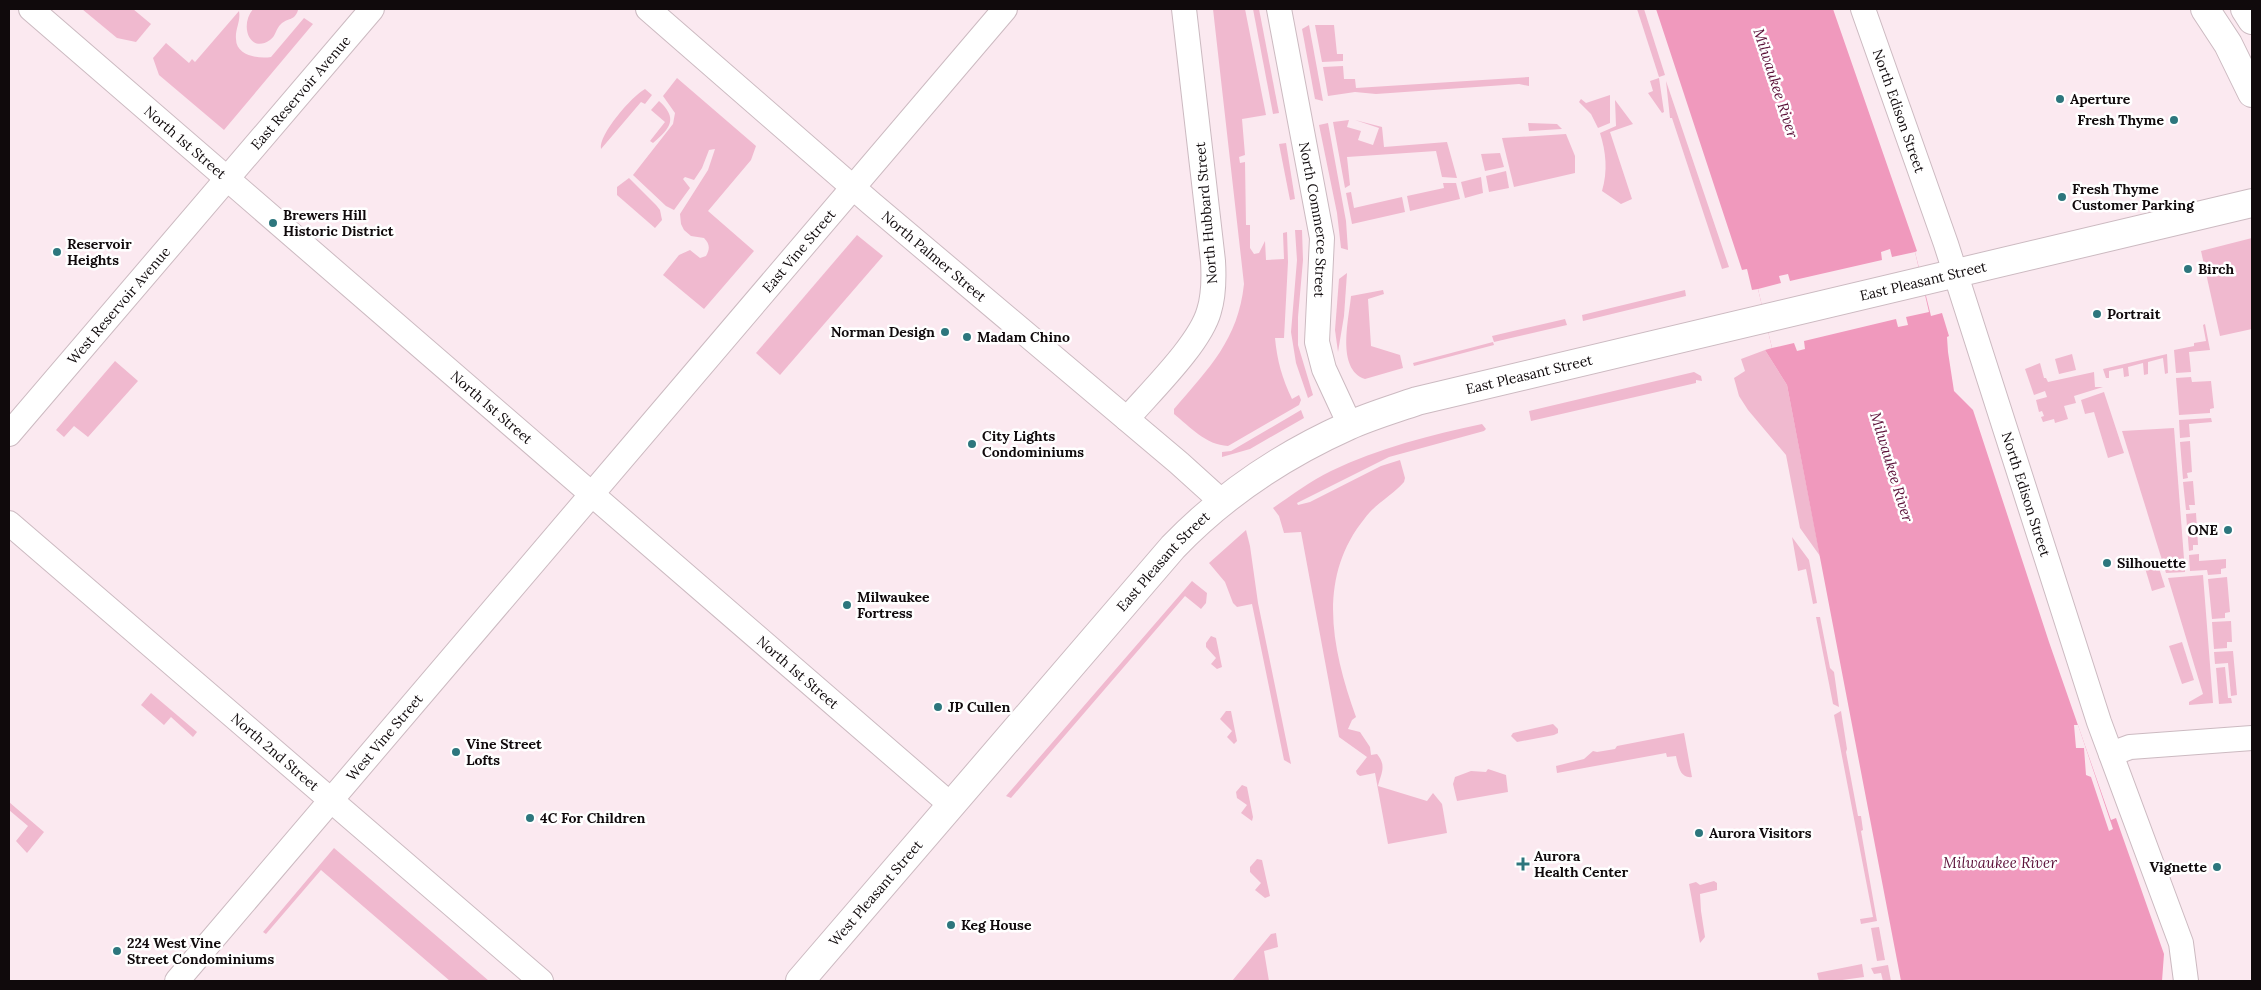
<svg xmlns="http://www.w3.org/2000/svg" width="2261" height="990" font-family="Lora,serif">
<style>
.green{fill:#f0b9cf}
.water{fill:#f099bd}
.pier{fill:#fbe9f0}
.lines{fill:none;stroke-linecap:round;stroke-linejoin:round}
.minor-casing{stroke:#ccbac1;stroke-width:26}
.tertiary-casing{stroke:#ccbac1;stroke-width:30}
.secondary-casing{stroke:#ccbac1;stroke-width:30}
.minor{stroke:#fff;stroke-width:24}
.tertiary{stroke:#fff;stroke-width:28}
.secondary{stroke:#fff;stroke-width:28}
.poi-dot{fill:#2d767d;stroke:#fff;stroke-width:2}
.labels{text-anchor:middle;dominant-baseline:central;stroke-width:5;stroke-linejoin:round;paint-order:stroke}
.street-label{font-size:14px;fill:#100a0c;stroke:#fff}
.poi-label{font-size:14px;font-weight:bold;fill:#100a0c;stroke:#fff;text-anchor:start}
.water-label{font-size:15px;font-style:italic;fill:#5c1139;stroke:#fff}
</style>
<rect width="100%" height="100%" fill="#fbe9f0"/>
<g class="green">
<path d="M 82,9 L 133,9 L 151,24 L 136,42 L 117,38 Z"/>
<path d="M 253,9 L 298,9 L 298,10 C 295,21 287,18 281,24 C 276,28 276,36 270,40 C 250,54 239,26 253,9 Z"/>
<path d="M 1213,9 L 1245,9 L 1266,115 L 1242,119 L 1245,155 L 1239,157 L 1240,163 L 1245,162 L 1246,225 L 1250,225 L 1250,248 L 1254,254 L 1259,253 L 1265,241 L 1266,260 L 1284,259 L 1283,233 L 1287,232 L 1288,262 L 1284,338 L 1275,338 C 1277,360 1282,378 1292,399 L 1299,395 L 1301,400 L 1299,405 L 1228,446 C 1206,445 1190,427 1174,414 L 1174,409 C 1209,368 1238,340 1244,284 Z"/>
<path d="M 1253,9 L 1259,9 L 1279,113 L 1273,114 Z"/>
<path d="M 1637,9 L 1644,9 L 1665,75 L 1659,77 Z"/>
<path d="M 239,11 C 241,21 235,29 236,39 C 236,56 259,59 271,57 L 304,18 L 313,24 L 224,130 L 159,75 L 153,58 L 166,43 L 189,63 L 192,59 L 195,62 Z"/>
<path d="M 1309,25 L 1323,101 L 1315,99 L 1302,29 Z"/>
<path d="M 1315,25 L 1334,25 L 1337,54 L 1343,54 L 1343,61 L 1322,62 Z"/>
<path d="M 1343,66 L 1344,79 L 1355,79 L 1356,88 L 1529,77 L 1529,86 L 1519,84 L 1376,94 L 1355,92 L 1328,96 L 1323,67 Z"/>
<path d="M 677,78 L 756,146 L 751,160 L 708,211 L 754,251 L 704,309 L 663,275 L 679,255 L 690,250 L 700,258 L 706,256 C 710,249 710,244 704,238 L 691,236 L 684,230 L 681,224 L 680,214 L 708,170 L 715,149 L 709,150 L 702,168 L 694,180 L 685,177 L 683,179 L 690,188 L 674,210 L 666,206 L 633,175 L 673,124 L 675,113 L 663,96 Z"/>
<path d="M 1659,78 L 1664,112 L 1662,113 L 1648,93 L 1653,91 L 1650,81 Z"/>
<path d="M 1666,81 L 1729,267 L 1722,269 L 1672,118 L 1670,118 Z"/>
<path d="M 645,89 L 652,95 L 645,104 L 641,102 L 601,149 C 598,135 632,96 645,89 Z"/>
<path d="M 1610,95 L 1610,123 L 1598,128 L 1591,114 L 1579,102 L 1581,99 L 1586,103 Z"/>
<path d="M 1615,100 L 1633,124 L 1610,132 L 1632,199 L 1621,204 L 1602,191 C 1608,171 1606,152 1600,133 L 1616,126 Z"/>
<path d="M 659,101 C 678,118 671,128 653,143 L 650,141 L 665,122 L 651,110 Z"/>
<path d="M 1349,120 L 1347,127 L 1361,131 L 1358,140 L 1373,145 L 1379,128 L 1355,120 L 1382,127 L 1384,147 L 1447,142 L 1457,178 L 1442,177 L 1436,151 L 1347,157 L 1350,185 L 1345,188 L 1333,122 Z"/>
<path d="M 1328,123 L 1346,221 L 1348,250 L 1341,248 L 1337,213 L 1319,125 Z"/>
<path d="M 1528,123 L 1557,124 L 1562,129 L 1529,131 Z"/>
<path d="M 1566,134 L 1575,156 L 1575,173 L 1514,187 L 1502,138 Z"/>
<path d="M 1286,143 L 1295,199 L 1290,200 L 1279,144 Z"/>
<path d="M 1500,153 L 1504,167 L 1485,171 L 1481,154 Z"/>
<path d="M 1506,171 L 1509,188 L 1489,192 L 1486,176 Z"/>
<path d="M 1481,177 L 1483,193 L 1465,198 L 1461,182 Z"/>
<path d="M 629,178 L 656,205 L 660,210 L 662,220 L 655,228 L 617,195 L 617,187 Z"/>
<path d="M 1443,183 L 1456,183 L 1460,199 L 1410,211 L 1407,196 L 1444,188 Z"/>
<path d="M 1351,192 L 1354,208 L 1402,197 L 1405,212 L 1352,224 L 1346,193 Z"/>
<path d="M 1295,230 L 1302,230 L 1303,260 L 1298,317 L 1298,345 L 1313,395 L 1308,398 L 1296,363 L 1291,332 L 1297,260 Z"/>
<path d="M 857,235 L 883,256 L 780,375 L 756,353 Z"/>
<path d="M 2252,238 L 2252,329 L 2220,336 L 2201,251 Z"/>
<path d="M 1347,273 L 1344,316 L 1338,352 L 1335,330 L 1339,279 Z"/>
<path d="M 1383,290 L 1384,294 L 1368,299 L 1371,346 L 1400,355 L 1403,368 L 1365,379 C 1336,369 1349,319 1351,296 Z"/>
<path d="M 1685,290 L 1686,296 L 1583,321 L 1582,315 Z"/>
<path d="M 1565,319 L 1567,325 L 1494,342 L 1492,336 Z"/>
<path d="M 2205,324 L 2210,350 L 2189,352 L 2191,372 L 2176,373 L 2174,350 L 2194,346 L 2194,343 L 2206,341 L 2203,325 Z"/>
<path d="M 1493,342 L 1494,345 L 1414,366 L 1413,363 Z"/>
<path d="M 1765,350 L 1787,385 L 1820,556 L 1800,528 L 1786,455 L 1748,410 L 1739,396 L 1734,378 L 1745,371 L 1741,359 Z"/>
<path d="M 2072,354 L 2076,370 L 2059,374 L 2055,359 Z"/>
<path d="M 2167,354 L 2168,373 L 2165,374 L 2163,358 L 2148,362 L 2148,374 L 2144,375 L 2143,363 L 2128,367 L 2129,376 L 2124,377 L 2123,368 L 2109,371 L 2109,378 L 2106,378 L 2103,369 Z"/>
<path d="M 115,361 L 138,381 L 88,437 L 74,426 L 64,437 L 56,430 Z"/>
<path d="M 2040,363 L 2044,378 L 2046,378 L 2048,382 L 2094,372 L 2095,387 L 2103,387 L 2074,396 L 2076,403 L 2064,406 L 2068,419 L 2055,423 L 2054,419 L 2043,422 L 2041,417 L 2044,416 L 2042,411 L 2039,412 L 2036,400 L 2047,397 L 2045,391 L 2034,395 L 2025,369 Z"/>
<path d="M 1694,372 L 1701,376 L 1702,381 L 1696,380 L 1696,383 L 1531,421 L 1529,411 Z"/>
<path d="M 2191,377 L 2192,382 L 2211,381 L 2214,408 L 2210,409 L 2210,413 L 2179,415 L 2176,378 Z"/>
<path d="M 2104,392 L 2124,453 L 2108,458 L 2094,412 L 2085,414 L 2081,400 Z"/>
<path d="M 1301,410 L 1304,418 L 1250,449 L 1222,457 L 1222,452 L 1231,451 Z"/>
<path d="M 2211,418 L 2212,422 L 2189,424 L 2190,437 L 2180,438 L 2179,420 Z"/>
<path d="M 1482,424 L 1486,429 L 1484,431 L 1389,457 L 1297,503 L 1298,505 L 1310,502 L 1381,466 L 1400,460 L 1405,478 L 1404,482 C 1393,495 1376,503 1365,518 C 1316,578 1332,650 1356,717 L 1352,720 L 1348,729 L 1360,732 L 1370,747 L 1371,755 L 1377,754 C 1387,766 1381,773 1378,786 L 1427,801 L 1433,793 L 1442,804 L 1447,833 L 1388,844 L 1375,773 L 1360,776 L 1357,774 L 1356,771 L 1367,757 L 1339,737 L 1301,532 L 1284,533 L 1279,516 L 1273,508 C 1292,495 1310,481 1331,471 C 1379,448 1430,435 1482,424 Z"/>
<path d="M 2174,428 L 2185,572 L 2166,573 L 2122,431 Z"/>
<path d="M 2190,441 L 2192,472 L 2187,473 L 2188,478 L 2183,479 L 2180,442 Z"/>
<path d="M 2193,481 L 2195,505 L 2189,505 L 2190,510 L 2186,510 L 2183,482 Z"/>
<path d="M 2196,513 L 2198,545 L 2193,545 L 2193,550 L 2189,551 L 2186,514 Z"/>
<path d="M 1246,530 L 1250,546 L 1258,603 L 1291,764 L 1284,760 L 1252,604 L 1237,607 L 1233,603 L 1225,582 L 1209,563 Z"/>
<path d="M 1792,537 L 1809,560 L 1817,603 L 1813,604 L 1806,569 L 1798,571 Z"/>
<path d="M 2199,554 L 2199,561 L 2226,559 L 2226,568 L 2221,569 L 2221,574 L 2208,575 L 2207,570 L 2190,571 L 2189,555 Z"/>
<path d="M 2158,565 L 2165,587 L 2152,591 L 2145,568 Z"/>
<path d="M 2203,575 L 2213,703 L 2189,705 L 2189,702 L 2203,694 L 2168,578 Z"/>
<path d="M 2227,577 L 2230,612 L 2225,613 L 2225,618 L 2212,619 L 2208,579 Z"/>
<path d="M 1192,581 L 1207,593 L 1206,603 L 1201,609 L 1185,596 L 1011,798 L 1006,796 Z"/>
<path d="M 1816,617 L 1820,617 L 1830,668 L 1834,672 L 1839,707 L 1833,704 Z"/>
<path d="M 2231,621 L 2232,642 L 2227,642 L 2227,648 L 2214,649 L 2212,622 Z"/>
<path d="M 1211,636 L 1216,638 L 1222,667 L 1217,669 L 1211,664 L 1216,658 L 1206,647 L 1206,643 Z"/>
<path d="M 2182,642 L 2194,680 L 2182,684 L 2169,646 Z"/>
<path d="M 2233,651 L 2237,695 L 2231,696 L 2228,663 L 2215,664 L 2214,652 Z"/>
<path d="M 2225,667 L 2228,698 L 2231,698 L 2232,703 L 2219,704 L 2216,668 Z"/>
<path d="M 151,693 L 197,732 L 193,737 L 171,717 L 164,725 L 141,705 Z"/>
<path d="M 1226,711 L 1231,711 L 1237,741 L 1234,744 L 1227,737 L 1232,731 L 1220,719 Z"/>
<path d="M 1841,711 L 1847,749 L 1846,752 L 1858,816 L 1861,816 L 1863,830 L 1861,831 L 1877,921 L 1861,924 L 1860,919 L 1873,917 L 1834,715 Z"/>
<path d="M 1553,724 L 1558,729 L 1558,733 L 1554,735 L 1517,742 L 1511,736 L 1513,733 Z"/>
<path d="M 1684,733 L 1692,777 C 1680,779 1678,765 1676,756 L 1667,757 L 1666,753 L 1557,773 L 1556,766 L 1584,759 L 1593,751 L 1597,752 L 1615,749 L 1617,746 Z"/>
<path d="M 1488,769 L 1506,775 L 1508,792 L 1457,801 L 1453,784 L 1455,777 L 1471,771 L 1486,772 Z"/>
<path d="M 1242,785 L 1247,787 L 1253,817 L 1252,821 L 1241,813 L 1247,805 L 1237,798 L 1236,792 Z"/>
<path d="M 9,802 L 44,832 L 27,853 L 16,841 L 28,826 L 9,810 Z"/>
<path d="M 334,848 L 489,981 L 450,981 L 321,870 L 266,934 L 263,932 Z"/>
<path d="M 1257,859 L 1262,860 L 1270,896 L 1265,898 L 1255,890 L 1261,883 L 1250,872 L 1250,867 Z"/>
<path d="M 1714,881 L 1717,883 L 1717,890 L 1700,894 L 1701,911 L 1705,937 L 1700,943 L 1689,884 L 1696,882 L 1700,885 Z"/>
<path d="M 1879,927 L 1885,960 L 1877,961 L 1871,928 Z"/>
<path d="M 1276,933 L 1278,947 L 1264,951 L 1269,981 L 1232,981 L 1271,934 Z"/>
<path d="M 1862,964 L 1864,977 L 1835,981 L 1819,981 L 1817,973 Z"/>
<path d="M 1888,965 L 1891,981 L 1883,981 L 1881,973 L 1874,974 L 1871,968 Z"/>
</g>
<path class="water" d="M 1656,9 L 1833,9 L 1917,251 L 1915,252 L 1931,316 L 1942,313 L 1949,336 L 1947,337 L 1948,352 L 1954,391 L 1973,410 L 2049,642 L 2111,820 L 2116,818 L 2164,954 L 2162,981 L 1901,981 L 1787,385 L 1765,350 L 1772,348 L 1758,289 L 1752,290 L 1747,269 L 1742,270 Z"/>
<g class="pier">
<path d="M 1890,249 L 1892,257 L 1915,252 L 1929,312 L 1906,317 L 1908,325 L 1898,327 L 1896,319 L 1804,341 L 1805,349 L 1797,351 L 1794,343 L 1772,348 L 1758,289 L 1781,283 L 1779,276 L 1788,274 L 1790,281 L 1882,260 L 1881,252 Z"/>
<path d="M 2074,725 L 2078,725 L 2113,829 L 2109,831 L 2091,777 L 2086,775 L 2084,748 L 2076,748 Z"/>
</g>
<g class="lines">
<defs>
<g id="minor">
<path id="s1" d="M 31,9 L 951,805"/>
<path id="s2" d="M 648,9 L 872,204 L 1179,463 L 1221,501"/>
<path id="s3" d="M 1279,9 L 1322,238 L 1317,342 L 1324,369 L 1350,425"/>
<path id="s4" d="M 1863,9 L 1946,244 L 2099,722 L 2181,943 L 2186,981"/>
<path d="M 1127,419 C 1150,392 1200,344 1209,311 C 1214,295 1214,278 1213,261 L 1184,9"/>
<path id="s5" d="M 9,434 L 372,9"/>
<path id="s6" d="M 9,523 L 541,981"/>
<path d="M 2111,754 L 2130,747 L 2252,738"/>
<path id="s7" d="M 177,981 L 1005,9"/>
</g>
<g id="tertiary">
<path id="s8" d="M 800,981 L 1173,547 C 1224,494 1281,456 1348,426 C 1370,416 1394,409 1417,401 L 2252,203"/>
</g>
<g id="secondary">
<path d="M 2205,9 L 2228,44 L 2252,93"/>
<path d="M 2245,9 L 2252,20"/>
</g>
</defs>
<use href="#minor" class="minor-casing"/>
<use href="#tertiary" class="tertiary-casing"/>
<use href="#secondary" class="secondary-casing"/>
<use href="#minor" class="minor"/>
<use href="#tertiary" class="tertiary"/>
<use href="#secondary" class="secondary"/>
</g>
<g class="poi-dot">
<circle cx="2060" cy="99" r="5"/>
<circle cx="2174" cy="120" r="5"/>
<circle cx="2062" cy="197" r="5"/>
<circle cx="273" cy="223" r="5"/>
<circle cx="57" cy="252" r="5"/>
<circle cx="2188" cy="269" r="5"/>
<circle cx="2097" cy="314" r="5"/>
<circle cx="945" cy="332" r="5"/>
<circle cx="967" cy="337" r="5"/>
<circle cx="972" cy="444" r="5"/>
<circle cx="2228" cy="530" r="5"/>
<circle cx="2107" cy="563" r="5"/>
<circle cx="847" cy="605" r="5"/>
<circle cx="938" cy="707" r="5"/>
<circle cx="456" cy="752" r="5"/>
<circle cx="530" cy="818" r="5"/>
<circle cx="1699" cy="833" r="5"/>
<path d="M1520.5 856.5h5v5h5v5h-5v5h-5v-5h-5v-5h5z"/>
<circle cx="2217" cy="867" r="5"/>
<circle cx="951" cy="925" r="5"/>
<circle cx="117" cy="951" r="5"/>
</g>
<g class="labels">
<g class="street-label">
<text stroke="none"><textPath href="#s5" startOffset="449">East Reservoir Avenue</textPath></text>
<text stroke="none"><textPath href="#s4" startOffset="108">North Edison Street</textPath></text>
<text stroke="none"><textPath href="#s1" startOffset="204">North 1st Street</textPath></text>
<text transform="translate(1206 213) rotate(-95)">North Hubbard Street</text>
<text stroke="none"><textPath href="#s3" startOffset="214">North Commerce Street</textPath></text>
<text stroke="none"><textPath href="#s7" startOffset="959">East Vine Street</textPath></text>
<text stroke="none"><textPath href="#s2" startOffset="378">North Palmer Street</textPath></text>
<text stroke="none"><textPath href="#s8" startOffset="1380">East Pleasant Street</textPath></text>
<text stroke="none"><textPath href="#s5" startOffset="169">West Reservoir Avenue</textPath></text>
<text stroke="none"><textPath href="#s8" startOffset="975">East Pleasant Street</textPath></text>
<text stroke="none"><textPath href="#s1" startOffset="609">North 1st Street</textPath></text>
<text stroke="none"><textPath href="#s4" startOffset="512">North Edison Street</textPath></text>
<text stroke="none"><textPath href="#s8" startOffset="555">East Pleasant Street</textPath></text>
<text stroke="none"><textPath href="#s1" startOffset="1014">North 1st Street</textPath></text>
<text stroke="none"><textPath href="#s7" startOffset="320">West Vine Street</textPath></text>
<text stroke="none"><textPath href="#s6" startOffset="351">North 2nd Street</textPath></text>
<text stroke="none"><textPath href="#s8" startOffset="116">West Pleasant Street</textPath></text>
</g>
<g class="poi-label">
<text x="2070" y="99">Aperture</text>
<text x="2164" y="120" text-anchor="end">Fresh Thyme</text>
<text x="2072" y="189">Fresh Thyme<tspan x="2072" dy="16">Customer Parking</tspan></text>
<text x="283" y="215">Brewers Hill<tspan x="283" dy="16">Historic District</tspan></text>
<text x="67" y="244">Reservoir<tspan x="67" dy="16">Heights</tspan></text>
<text x="2198" y="269">Birch</text>
<text x="2107" y="314">Portrait</text>
<text x="935" y="332" text-anchor="end">Norman Design</text>
<text x="977" y="337">Madam Chino</text>
<text x="982" y="436">City Lights<tspan x="982" dy="16">Condominiums</tspan></text>
<text x="2218" y="530" text-anchor="end">ONE</text>
<text x="2117" y="563">Silhouette</text>
<text x="857" y="597">Milwaukee<tspan x="857" dy="16">Fortress</tspan></text>
<text x="948" y="707">JP Cullen</text>
<text x="466" y="744">Vine Street<tspan x="466" dy="16">Lofts</tspan></text>
<text x="540" y="818">4C For Children</text>
<text x="1709" y="833">Aurora Visitors</text>
<text x="1534" y="856">Aurora<tspan x="1534" dy="16">Health Center</tspan></text>
<text x="2207" y="867" text-anchor="end">Vignette</text>
<text x="961" y="925">Keg House</text>
<text x="127" y="943">224 West Vine<tspan x="127" dy="16">Street Condominiums</tspan></text>
</g>
<g class="water-label">
<text transform="translate(1776 83) rotate(72)">Milwaukee River</text>
<text transform="translate(1892 467) rotate(73)">Milwaukee River</text>
<text x="2000" y="862">Milwaukee River</text>
</g>
</g>
<rect width="2261" height="990" fill="none" stroke="#100a0c" stroke-width="20"/>
</svg>
